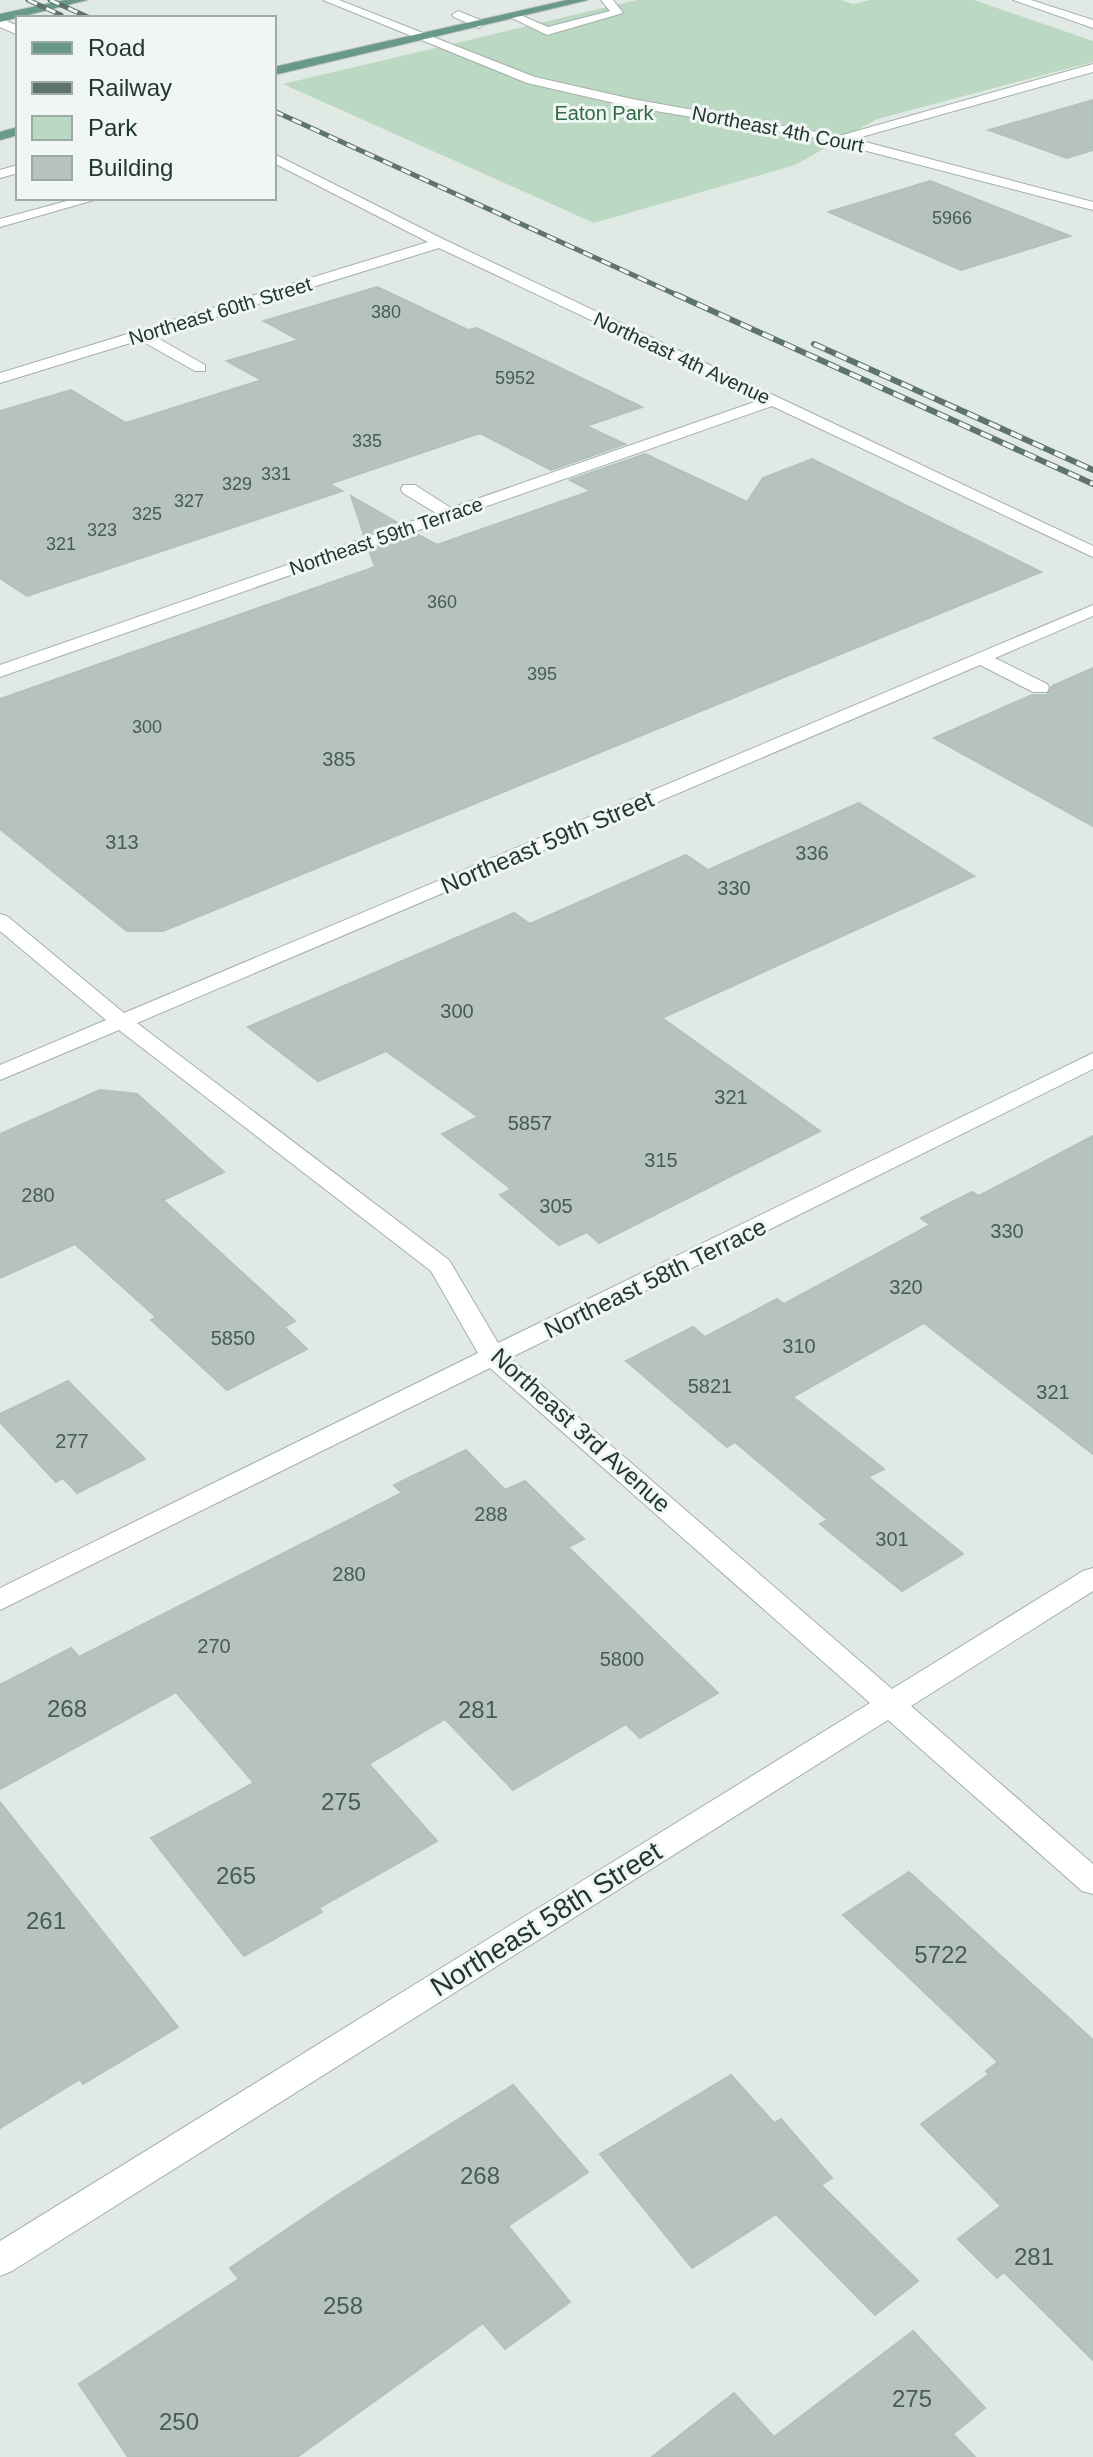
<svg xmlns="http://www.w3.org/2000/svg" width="1093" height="2457" font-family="Helvetica,sans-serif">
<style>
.green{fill:#bbd8c2}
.building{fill:#b6c3bd;stroke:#b3c1bb;stroke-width:2}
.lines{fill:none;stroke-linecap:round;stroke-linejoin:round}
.minor-casing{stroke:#a4b0ab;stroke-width:2}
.major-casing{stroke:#bdc3c1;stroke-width:2}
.minor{fill:#fff;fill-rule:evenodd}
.major{fill:#69998b;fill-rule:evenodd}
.rail-far1-casing{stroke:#5d736c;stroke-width:5}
.rail-casing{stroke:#5d736c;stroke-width:6}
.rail-far1{stroke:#f0f6f3;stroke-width:3;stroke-dasharray:10;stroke-linecap:butt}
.rail{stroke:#f0f6f3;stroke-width:4;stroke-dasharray:12;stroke-linecap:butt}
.labels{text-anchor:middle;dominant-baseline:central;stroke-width:6;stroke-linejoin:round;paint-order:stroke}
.far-number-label{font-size:18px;fill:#485a54}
.far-park-label{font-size:20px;fill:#326945;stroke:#f0f6f3}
.far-street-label{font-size:20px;fill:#233731;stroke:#f0f6f3}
.number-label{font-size:20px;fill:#485a54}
.street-label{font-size:24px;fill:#233731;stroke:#f0f6f3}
.near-number-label{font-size:24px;fill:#485a54}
.near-street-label{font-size:28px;fill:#233731;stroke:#f0f6f3}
</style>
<rect width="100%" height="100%" fill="#e0e9e4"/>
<path class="green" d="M 637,0 L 841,0 L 853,4 L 870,0 L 974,0 L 1093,41 L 1093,62 L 877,119 L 795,165 L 594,223 L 283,84 Z"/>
<g class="building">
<path d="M 1093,100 L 1093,150 L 1067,158 L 989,130 Z"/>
<path d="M 930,181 L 1070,236 L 961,270 L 829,212 Z"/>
<path d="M 377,287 L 468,330 L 477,328 L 642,407 L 586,426 L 625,444 L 551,470 L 480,433 L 329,484 L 342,491 L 27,596 L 0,578 L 0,411 L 71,390 L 126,423 L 262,380 L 227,361 L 299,340 L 264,321 Z"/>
<path d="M 645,454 L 747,502 L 763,478 L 812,459 L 1041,572 L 163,931 L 127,931 L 0,829 L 0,699 L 375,567 L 369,550 L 417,534 L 437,545 L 591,491 L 570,480 Z"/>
<path d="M 351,496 L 398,523 L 364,535 Z"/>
<path d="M 1093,668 L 1093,826 L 934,738 L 1032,695 L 1047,695 L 1052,686 Z"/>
<path d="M 859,803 L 974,876 L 662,1018 L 820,1131 L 599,1243 L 587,1232 L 559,1245 L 500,1195 L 511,1189 L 442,1134 L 478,1117 L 386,1051 L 318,1081 L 248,1027 L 514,913 L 530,924 L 686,855 L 708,870 Z"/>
<path d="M 100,1090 L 137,1094 L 224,1172 L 163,1200 L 295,1321 L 284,1327 L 307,1349 L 227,1390 L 151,1320 L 156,1317 L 75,1244 L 0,1278 L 0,1134 Z"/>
<path d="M 1093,1136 L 1093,1454 L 924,1323 L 793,1397 L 884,1469 L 868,1477 L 963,1554 L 902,1591 L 820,1524 L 828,1520 L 735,1442 L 727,1447 L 626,1361 L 693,1327 L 705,1337 L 777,1299 L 784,1304 L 930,1225 L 921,1218 L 972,1192 L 979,1196 Z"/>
<path d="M 68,1381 L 145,1459 L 77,1493 L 63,1478 L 56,1482 L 0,1422 L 0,1414 Z"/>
<path d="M 466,1450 L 505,1490 L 525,1481 L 584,1539 L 568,1547 L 718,1693 L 640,1738 L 626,1724 L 513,1790 L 445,1719 L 369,1764 L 437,1841 L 319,1908 L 322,1912 L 244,1956 L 151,1838 L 254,1783 L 176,1692 L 0,1789 L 0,1685 L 71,1648 L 79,1657 L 402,1493 L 394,1485 Z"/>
<path d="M 0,1802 L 178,2027 L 83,2084 L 80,2079 L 0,2128 Z"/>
<path d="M 909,1872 L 1093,2040 L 1093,2360 L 1004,2272 L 997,2278 L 958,2239 L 1001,2206 L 921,2124 L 989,2074 L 986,2071 L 998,2062 L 843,1915 Z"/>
<path d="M 731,2075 L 774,2123 L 781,2119 L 832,2178 L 821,2185 L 918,2281 L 875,2315 L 776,2214 L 692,2268 L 600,2154 Z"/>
<path d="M 513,2085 L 588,2172 L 508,2226 L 570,2302 L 505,2349 L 483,2323 L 297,2457 L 128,2457 L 79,2384 L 239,2279 L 230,2268 L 336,2196 Z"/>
<path d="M 913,2331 L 985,2408 L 953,2434 L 975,2457 L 652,2457 L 734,2393 L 774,2437 Z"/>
</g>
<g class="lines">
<defs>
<g id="minor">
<path d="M 323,0 L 339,0 L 535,77 L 632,99 L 839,136 L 1093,64 L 1093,72 L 854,139 L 1093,202 L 1093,210 L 817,138 L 632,107 L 527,83 Z"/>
<path d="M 601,0 L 613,0 L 623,13 L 547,35 L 508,16 L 518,14 L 548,27 L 610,11 Z"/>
<path d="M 1013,0 L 1031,0 L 1093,20 L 1093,28 Z"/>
<path d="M 458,11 L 483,21 L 485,24 L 479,28 L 454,17 L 452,15 Z"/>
<path d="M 0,18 L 18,26 L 18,35 L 0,27 Z"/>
<path d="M 274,154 L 445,240 L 1093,546 L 1093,557 L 772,406 L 0,677 L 0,665 L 436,513 L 403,493 L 401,489 L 403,485 L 415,485 L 451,508 L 760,400 L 439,248 L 154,336 L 205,365 L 205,371 L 195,371 L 140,340 L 0,383 L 0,373 L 428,242 L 274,163 Z"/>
<path d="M 18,165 L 18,173 L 0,178 L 0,170 Z"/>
<path d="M 78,198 L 101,198 L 0,227 L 0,219 Z"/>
<path d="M 1093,605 L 1093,616 L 995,658 L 1047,684 L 1049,688 L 1047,692 L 1033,692 L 980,665 L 137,1023 L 449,1260 L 498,1343 L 1093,1053 L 1093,1069 L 510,1358 L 892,1689 L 1083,1571 L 1093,1568 L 1093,1591 L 911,1706 L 1093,1864 L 1093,1894 L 1082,1891 L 888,1720 L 12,2271 L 0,2276 L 0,2241 L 870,1703 L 490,1368 L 0,1610 L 0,1588 L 478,1353 L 431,1271 L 119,1030 L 0,1080 L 0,1065 L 106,1020 L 0,931 L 0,914 L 7,916 L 124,1013 Z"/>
</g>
<g id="major">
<path d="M 65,0 L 87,0 L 0,22 L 0,14 Z"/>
<path d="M 567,0 L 588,0 L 274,75 L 274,67 Z"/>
<path d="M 18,127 L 18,135 L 0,140 L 0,132 Z"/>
</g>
</defs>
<use href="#minor" class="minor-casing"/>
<use href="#major" class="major-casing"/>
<use href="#minor" class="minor"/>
<use href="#major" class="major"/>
<defs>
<g id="rail-far1">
<path d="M 28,0 L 61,15"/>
<path d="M 50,0 L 90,18"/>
<path d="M 274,111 L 679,296"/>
</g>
<g id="rail">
<path d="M 675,294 L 1093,484"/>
<path d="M 814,344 L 1093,470"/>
</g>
</defs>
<use href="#rail-far1" class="rail-far1-casing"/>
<use href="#rail" class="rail-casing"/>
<use href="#rail-far1" class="rail-far1"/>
<use href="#rail" class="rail"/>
</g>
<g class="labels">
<g class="far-number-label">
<text x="952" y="218">5966</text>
<text x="386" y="312">380</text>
<text x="515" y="378">5952</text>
<text x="367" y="441">335</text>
<text x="276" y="474">331</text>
<text x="237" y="484">329</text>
<text x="189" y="501">327</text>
<text x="147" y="514">325</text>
<text x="102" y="530">323</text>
<text x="61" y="544">321</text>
<text x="442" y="602">360</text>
<text x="542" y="674">395</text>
<text x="147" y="727">300</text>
</g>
<g class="far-park-label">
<text x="604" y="113">Eaton Park</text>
</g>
<g class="far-street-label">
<text transform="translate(778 129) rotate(11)">Northeast 4th Court</text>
<text transform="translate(220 311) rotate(-17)">Northeast 60th Street</text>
<text transform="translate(682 358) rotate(25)">Northeast 4th Avenue</text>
<text transform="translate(386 536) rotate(-19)">Northeast 59th Terrace</text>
</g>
<g class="number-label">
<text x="339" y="759">385</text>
<text x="122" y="842">313</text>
<text x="812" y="853">336</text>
<text x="734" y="888">330</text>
<text x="457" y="1011">300</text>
<text x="731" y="1097">321</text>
<text x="530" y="1123">5857</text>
<text x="661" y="1160">315</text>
<text x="38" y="1195">280</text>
<text x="556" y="1206">305</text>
<text x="1007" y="1231">330</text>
<text x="906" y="1287">320</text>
<text x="233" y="1338">5850</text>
<text x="799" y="1346">310</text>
<text x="710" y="1386">5821</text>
<text x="1053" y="1392">321</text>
<text x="72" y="1441">277</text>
<text x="491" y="1514">288</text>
<text x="892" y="1539">301</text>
<text x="349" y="1574">280</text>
<text x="214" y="1646">270</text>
<text x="622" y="1659">5800</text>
</g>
<g class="street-label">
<text transform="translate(547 842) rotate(-23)">Northeast 59th Street</text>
<text transform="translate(655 1278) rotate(-26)">Northeast 58th Terrace</text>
<text transform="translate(581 1430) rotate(42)">Northeast 3rd Avenue</text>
</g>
<g class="near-number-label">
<text x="67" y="1708">268</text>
<text x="478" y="1709">281</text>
<text x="341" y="1801">275</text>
<text x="236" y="1875">265</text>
<text x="46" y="1920">261</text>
<text x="941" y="1954">5722</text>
<text x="480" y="2175">268</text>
<text x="1034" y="2256">281</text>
<text x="343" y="2305">258</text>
<text x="912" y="2398">275</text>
<text x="179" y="2421">250</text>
</g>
<g class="near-street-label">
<text transform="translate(546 1919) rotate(-32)">Northeast 58th Street</text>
</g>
</g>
<rect x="16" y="16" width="260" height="184" fill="#f0f6f3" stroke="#9eaaa5" stroke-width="2"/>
<rect x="32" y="42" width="40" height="12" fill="#69998b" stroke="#9eaaa5" stroke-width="2"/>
<text x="88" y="56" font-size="24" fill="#233731">Road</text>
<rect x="32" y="82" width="40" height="12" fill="#5d736c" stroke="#9eaaa5" stroke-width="2"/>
<text x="88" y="96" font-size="24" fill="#233731">Railway</text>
<rect x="32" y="116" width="40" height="24" fill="#bbd8c2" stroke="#9eaaa5" stroke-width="2"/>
<text x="88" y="136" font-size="24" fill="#233731">Park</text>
<rect x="32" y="156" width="40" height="24" fill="#b6c3bd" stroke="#9eaaa5" stroke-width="2"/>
<text x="88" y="176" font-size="24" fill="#233731">Building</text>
</svg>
